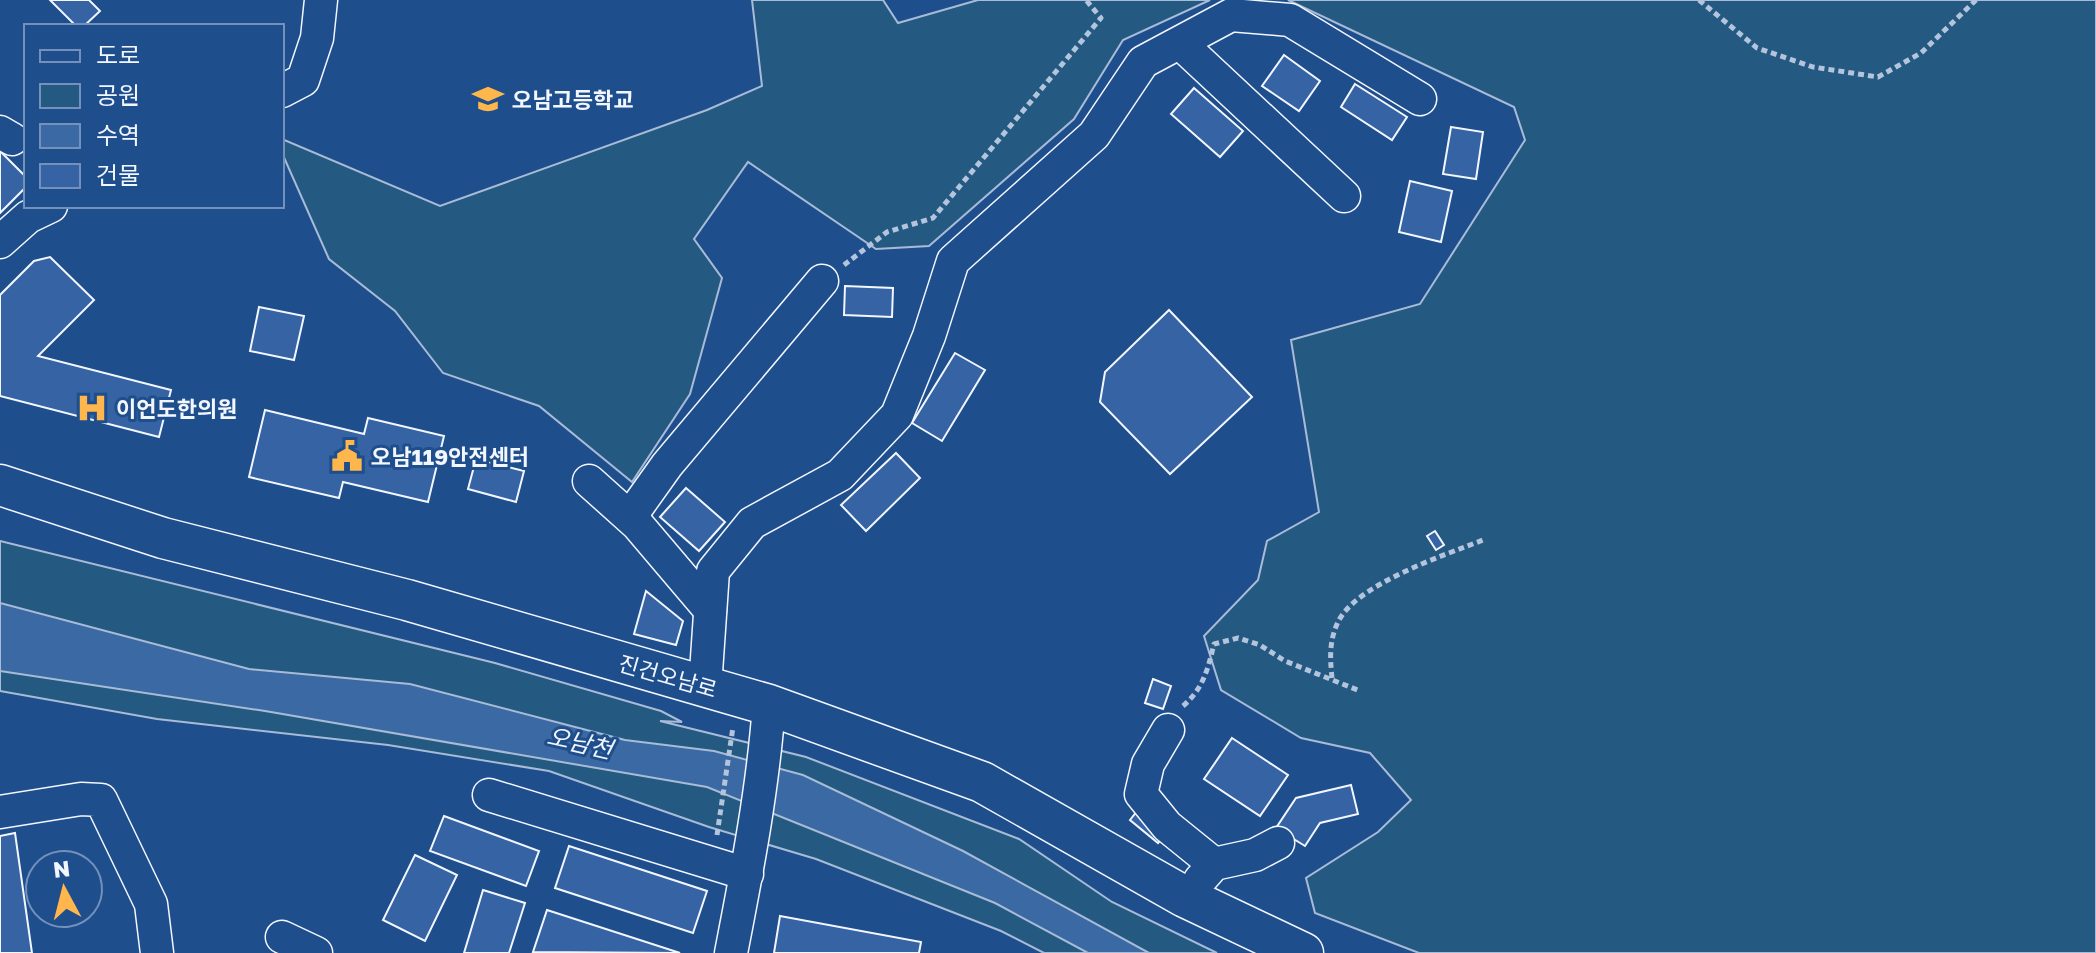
<svg xmlns="http://www.w3.org/2000/svg" width="2096" height="953" font-family="'Golos Text','Noto Sans KR',sans-serif">
<style>
.green{fill:#245a82;stroke:#a8bbd7;stroke-width:2}
.water{fill:#3b69a3;stroke:#a8bbd7;stroke-width:2}
.building{fill:#3563a3;stroke:#f2f6ff;stroke-width:2}
.lines{fill:none;stroke-linecap:round;stroke-linejoin:round}
.minor-casing{stroke:#f2f6ff;stroke-width:35}
.major-casing{stroke:#f2f6ff;stroke-width:43}
.path{stroke:#b3c4dc;stroke-width:5;stroke-dasharray:6 4;stroke-linecap:butt}
.minor{stroke:#1f4e8c;stroke-width:32}
.major{stroke:#1f4e8c;stroke-width:40}
.labels{text-anchor:middle;dominant-baseline:central;stroke-width:6;stroke-linejoin:round;paint-order:stroke}
.poi-label{font-size:22px;font-weight:bold;fill:#f2f6ff;stroke:#1f4e8c;text-anchor:start}
.street-label{font-size:22px;fill:#f2f6ff;stroke:#1f4e8c}
.water-label{font-size:24px;font-style:italic;fill:#f2f6ff;stroke:#1f4e8c}
</style>
<rect width="100%" height="100%" fill="#1f4e8c"/>
<g class="green">
<path d="M 752,0 L 883,0 L 898,23 L 978,0 L 1210,0 L 1123,40 L 1074,119 L 929,246 L 876,249 L 748,162 L 694,239 L 722,278 L 690,394 L 632,482 L 539,406 L 443,373 L 395,311 L 329,259 L 282,153 L 282,139 L 440,206 L 707,110 L 762,86 Z"/>
<path d="M 1288,0 L 2096,0 L 2096,953 L 1419,953 L 1315,913 L 1306,878 L 1378,832 L 1411,800 L 1370,753 L 1301,738 L 1221,690 L 1204,636 L 1258,580 L 1267,541 L 1319,512 L 1291,340 L 1420,304 L 1525,140 L 1514,107 Z"/>
<path d="M 0,541 L 495,663 L 661,711 L 682,722 L 660,721 L 806,757 L 1019,839 L 1112,902 L 1217,953 L 1044,953 L 1001,931 L 816,859 L 709,827 L 549,771 L 388,745 L 157,719 L 0,691 Z"/>
</g>
<path class="water" d="M 0,603 L 249,669 L 410,684 L 625,740 L 714,751 L 803,775 L 963,851 L 1149,953 L 1088,953 L 995,903 L 707,787 L 265,711 L 0,671 Z"/>
<g class="building">
<path d="M 50,0 L 89,0 L 100,11 L 84,26 L 76,26 Z"/>
<path d="M 1284,55 L 1320,81 L 1299,111 L 1262,86 Z"/>
<path d="M 1355,84 L 1407,117 L 1392,140 L 1341,107 Z"/>
<path d="M 1194,88 L 1243,131 L 1220,157 L 1171,114 Z"/>
<path d="M 1451,127 L 1483,132 L 1476,179 L 1443,174 Z"/>
<path d="M 0,151 L 26,177 L 26,187 L 0,213 Z"/>
<path d="M 1410,181 L 1452,191 L 1441,242 L 1399,232 Z"/>
<path d="M 50,257 L 94,300 L 38,356 L 171,390 L 159,437 L 0,396 L 0,295 L 34,261 Z"/>
<path d="M 845,286 L 893,288 L 892,317 L 844,315 Z"/>
<path d="M 259,307 L 304,316 L 294,360 L 250,351 Z"/>
<path d="M 1169,310 L 1252,397 L 1170,474 L 1100,402 L 1105,372 Z"/>
<path d="M 955,353 L 985,370 L 942,441 L 912,423 Z"/>
<path d="M 265,410 L 364,434 L 368,418 L 444,436 L 428,502 L 343,482 L 339,498 L 249,477 Z"/>
<path d="M 896,453 L 920,478 L 866,531 L 841,505 Z"/>
<path d="M 476,459 L 524,471 L 516,502 L 468,489 Z"/>
<path d="M 686,488 L 725,522 L 699,551 L 660,517 Z"/>
<path d="M 1435,531 L 1444,545 L 1436,550 L 1427,536 Z"/>
<path d="M 646,591 L 683,621 L 676,645 L 634,634 Z"/>
<path d="M 1153,679 L 1171,686 L 1163,709 L 1145,703 Z"/>
<path d="M 1232,738 L 1288,775 L 1260,816 L 1204,779 Z"/>
<path d="M 1351,785 L 1358,814 L 1320,823 L 1305,846 L 1276,828 L 1296,798 Z"/>
<path d="M 1138,810 L 1166,834 L 1158,843 L 1130,820 Z"/>
<path d="M 444,816 L 539,851 L 526,886 L 430,851 Z"/>
<path d="M 15,833 L 32,953 L 0,953 L 0,836 Z"/>
<path d="M 569,846 L 707,891 L 693,933 L 555,888 Z"/>
<path d="M 415,855 L 457,875 L 425,941 L 383,920 Z"/>
<path d="M 483,890 L 525,903 L 509,953 L 464,953 Z"/>
<path d="M 547,910 L 680,953 L 533,952 Z"/>
<path d="M 780,916 L 921,942 L 919,953 L 774,953 Z"/>
</g>
<g class="lines">
<defs>
<g id="minor">
<path d="M 1180,43 L 1344,196"/>
<path d="M 282,91 L 303,80 L 317,38 L 321,0"/>
<path d="M 0,132 L 12,139"/>
<path d="M 0,242 L 28,217 L 51,206"/>
<path d="M 589,481 L 637,524 L 710,610"/>
<path d="M 630,517 L 667,465 L 822,281"/>
<path d="M 705,687 L 713,571 L 752,523 L 840,475 L 897,415 L 929,336 L 953,261 L 1094,135 L 1143,62 L 1231,15 L 1290,20 L 1420,99"/>
<path d="M 1168,730 L 1148,764 L 1141,794 L 1167,826 L 1214,864"/>
<path d="M 489,795 L 747,874"/>
<path d="M 0,812 L 81,799 L 101,800 L 151,904 L 157,953"/>
<path d="M 1200,880 L 1214,864 L 1255,855 L 1278,843"/>
<path d="M 282,937 L 316,953"/>
<path d="M 731,953 C 747,871 763,788 769,705"/>
</g>
<path id="major" d="M 0,485 L 163,538 L 407,600 L 769,705 L 982,782 L 1185,897 L 1303,953"/>
</defs>
<use href="#minor" class="minor-casing"/>
<use href="#major" class="major-casing"/>
<g class="path">
<path d="M 1699,0 L 1757,48 L 1813,67 L 1878,77 L 1921,53 L 1976,0"/>
<path d="M 844,265 L 887,232 L 933,218 L 1101,18 L 1086,0"/>
<path d="M 1332,678 C 1330,658 1329,641 1338,622 C 1356,584 1445,555 1483,540"/>
<path d="M 1183,706 C 1203,689 1208,669 1214,644 L 1238,638 L 1260,645 L 1285,661 L 1360,691"/>
<path d="M 717,835 L 733,727"/>
</g>
<use href="#minor" class="minor"/>
<use href="#major" class="major"/>
</g>
<defs>
<symbol id="school-bare" viewBox="-9 -9 18 18"><path d="M0-5L7-2L0 1L-7-2ZM-4 1L0 2.5L4 1V4Q0 6-4 4Z" fill="#ffb74d" stroke="#1f4e8c" stroke-width="2.5" paint-order="stroke"/></symbol>
<symbol id="hospital-bare" viewBox="-9 -9 18 18"><path d="M-5-5h3v3.5h4V-5h3V5h-3V1.5h-4V5h-3Z" fill="#ffb74d" stroke="#1f4e8c" stroke-width="2.5" paint-order="stroke"/></symbol>
<symbol id="civic-bare" viewBox="-9 -9 18 18"><path d="M-.6-6.5H3V-4.5H.6V-3L4-1V1h2V6H-6V1h2V-1L-.6-3ZM-1.2 2.5V6h2.4V2.5Z" fill="#ffb74d" stroke="#1f4e8c" stroke-width="2.5" paint-order="stroke"/></symbol>
</defs>
<g fill-rule="evenodd">
<use href="#school-bare" x="466" y="77" width="44" height="44"/>
<use href="#hospital-bare" x="70" y="386" width="44" height="44"/>
<use href="#civic-bare" x="325" y="434" width="44" height="44"/>
</g>
<g class="labels">
<g class="poi-label">
<text x="512" y="99">오남고등학교</text>
<text x="116" y="408">이언도한의원</text>
<text x="371" y="456">오남119안전센터</text>
</g>
<g class="street-label">
<text transform="translate(668 676) rotate(16)">진건오남로</text>
</g>
<g class="water-label">
<text transform="translate(580 742) rotate(13)">오남천</text>
</g>
</g>
<rect x="24" y="24" width="260" height="184" fill="#1f4e8c" stroke="#7391ba" stroke-width="2"/>
<rect x="40" y="50" width="40" height="12" fill="#1f4e8c" stroke="#7391ba" stroke-width="2"/>
<text x="96" y="64" font-size="24" fill="#f2f6ff">도로</text>
<rect x="40" y="84" width="40" height="24" fill="#245a82" stroke="#7391ba" stroke-width="2"/>
<text x="96" y="104" font-size="24" fill="#f2f6ff">공원</text>
<rect x="40" y="124" width="40" height="24" fill="#3b69a3" stroke="#7391ba" stroke-width="2"/>
<text x="96" y="144" font-size="24" fill="#f2f6ff">수역</text>
<rect x="40" y="164" width="40" height="24" fill="#3563a3" stroke="#7391ba" stroke-width="2"/>
<text x="96" y="184" font-size="24" fill="#f2f6ff">건물</text>
<g transform="translate(64 889) rotate(353)"><circle r="38" fill="#1f4e8c" stroke="#7391ba" stroke-width="2"/>
<path d="M0-6L14 30L0 20L-14 30Z" fill="#ffb74d"/>
<text y="-12" font-size="22" font-weight="bold" text-anchor="middle" fill="#f2f6ff">N</text>
</g>
</svg>
